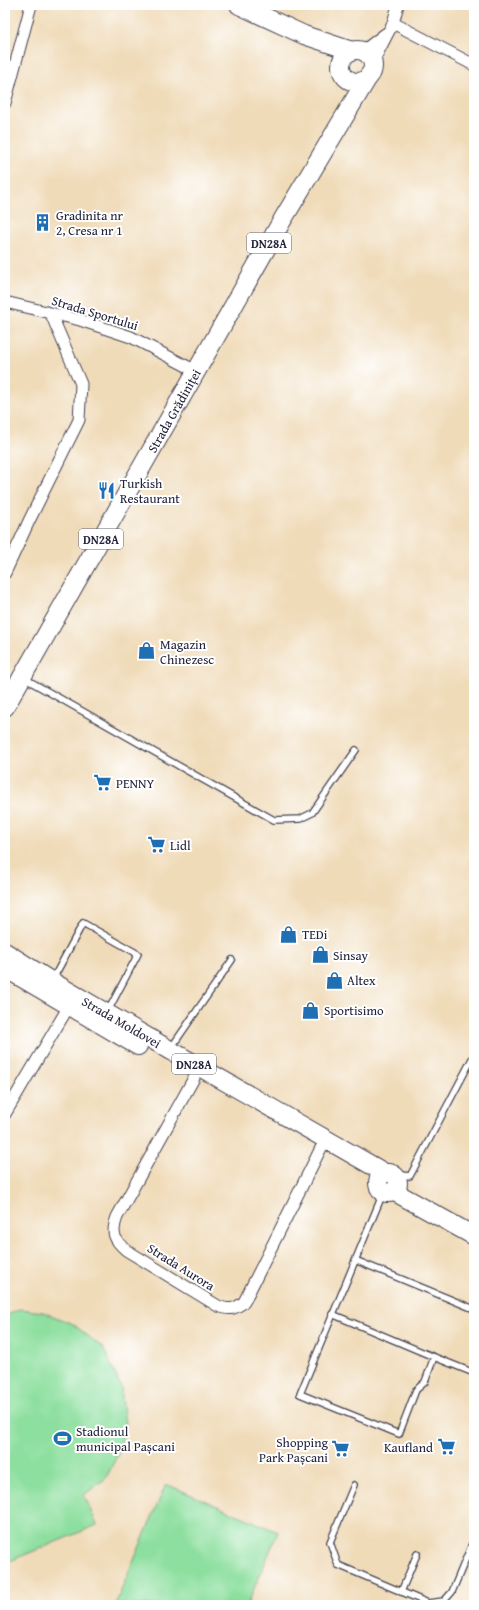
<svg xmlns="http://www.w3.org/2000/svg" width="479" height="1610" font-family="'Gentium Book Plus',serif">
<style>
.green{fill:#8ddf9f;stroke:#58806d}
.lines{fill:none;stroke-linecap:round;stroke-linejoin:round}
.lane-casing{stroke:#413e4e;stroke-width:8}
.street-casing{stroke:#413e4e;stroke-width:13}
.primary-casing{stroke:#413e4e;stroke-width:20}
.lane{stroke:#fff;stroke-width:5.5}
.street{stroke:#fff;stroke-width:11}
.primary{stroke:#fff;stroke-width:18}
.labels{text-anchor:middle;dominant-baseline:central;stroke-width:4;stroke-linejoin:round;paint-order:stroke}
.shield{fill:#fff;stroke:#646476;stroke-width:1}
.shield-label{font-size:12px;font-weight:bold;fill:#22223b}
.poi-label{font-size:13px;fill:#22223b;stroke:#fff;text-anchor:start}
.street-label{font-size:13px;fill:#22223b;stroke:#fff}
</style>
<rect width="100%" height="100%" fill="#fff"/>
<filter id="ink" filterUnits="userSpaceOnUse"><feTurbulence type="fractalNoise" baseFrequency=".025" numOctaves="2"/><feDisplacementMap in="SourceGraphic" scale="8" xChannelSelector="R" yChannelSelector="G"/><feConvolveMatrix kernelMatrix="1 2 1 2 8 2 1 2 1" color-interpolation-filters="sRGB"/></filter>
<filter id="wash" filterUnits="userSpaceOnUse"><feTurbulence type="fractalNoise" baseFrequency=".012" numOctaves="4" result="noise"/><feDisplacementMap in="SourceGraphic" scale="16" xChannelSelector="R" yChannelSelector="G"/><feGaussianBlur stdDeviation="0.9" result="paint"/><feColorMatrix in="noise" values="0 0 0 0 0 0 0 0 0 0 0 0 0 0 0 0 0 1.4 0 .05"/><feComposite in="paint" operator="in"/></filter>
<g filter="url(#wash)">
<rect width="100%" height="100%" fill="#f0dbb9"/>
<g class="green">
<path d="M 20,1309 L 43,1312 L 73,1324 L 103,1348 L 121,1387 L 125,1424 L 119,1452 L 106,1478 L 84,1495 L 97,1525 L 5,1563 L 5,1316 Z"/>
<path d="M 166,1484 L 278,1532 L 247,1605 L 115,1605 Z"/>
</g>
</g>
<g filter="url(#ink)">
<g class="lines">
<defs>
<g id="lane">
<path d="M 24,678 L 274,820 L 300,819 L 312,813 L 356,750"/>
<path d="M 53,979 L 83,923 L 138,954 L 108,1011"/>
<path d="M 171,1048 L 232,960"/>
<path d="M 393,1174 L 410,1176 L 474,1055"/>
<path d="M 382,1190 L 381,1198 L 300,1394 L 399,1434 L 416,1390 L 425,1382 L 434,1357 L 474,1373"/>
<path d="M 355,1260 L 474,1309"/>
<path d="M 332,1314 L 434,1357"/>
<path d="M 354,1485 L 330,1542 L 338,1565 L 428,1603 L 444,1601 L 452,1592 L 474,1539"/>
<path d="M 401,1592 L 417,1554"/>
</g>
<g id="street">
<path d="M 393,23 L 474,65"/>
<path d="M 363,51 L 385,34"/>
<path d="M 372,64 L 393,23 L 398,5"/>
<path d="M 5,103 L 31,5"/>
<path d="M 5,302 L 80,320 L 131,337 L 196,371"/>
<path d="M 5,573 L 29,521 L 79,420 L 81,384 L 51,314"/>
<path d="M 194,1078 L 117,1217 C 111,1233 114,1240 126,1250 L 218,1306 C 229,1310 234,1310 244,1302 L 321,1148"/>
<path d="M 5,1114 L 69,1006"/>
</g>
<g id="primary">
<path d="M 239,5 L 304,35 L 352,51"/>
<circle cx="357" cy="66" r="16"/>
<path id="s1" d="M 5,707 L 283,219 L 370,74"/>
<path id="s2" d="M 5,952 L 51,981 L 170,1050 L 385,1173"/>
<path d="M 5,968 L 138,1046"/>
<circle cx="388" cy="1183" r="10"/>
<path d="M 393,1191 L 474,1236"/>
</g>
</defs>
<use href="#lane" class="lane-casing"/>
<use href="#street" class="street-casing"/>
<use href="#primary" class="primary-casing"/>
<use href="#lane" class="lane"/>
<use href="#street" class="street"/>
<use href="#primary" class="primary"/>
</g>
</g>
<defs>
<symbol id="building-bare" viewBox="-9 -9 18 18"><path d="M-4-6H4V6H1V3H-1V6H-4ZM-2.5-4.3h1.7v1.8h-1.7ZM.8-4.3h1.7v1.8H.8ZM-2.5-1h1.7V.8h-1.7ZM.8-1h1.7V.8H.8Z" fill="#1f6fb2" stroke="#fff" stroke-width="2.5" paint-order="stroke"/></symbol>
<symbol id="restaurant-bare" viewBox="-9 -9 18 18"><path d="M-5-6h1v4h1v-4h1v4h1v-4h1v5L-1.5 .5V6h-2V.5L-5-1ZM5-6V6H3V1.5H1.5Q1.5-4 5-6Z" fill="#1f6fb2" stroke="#fff" stroke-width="2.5" paint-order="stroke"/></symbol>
<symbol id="shop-bare" viewBox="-9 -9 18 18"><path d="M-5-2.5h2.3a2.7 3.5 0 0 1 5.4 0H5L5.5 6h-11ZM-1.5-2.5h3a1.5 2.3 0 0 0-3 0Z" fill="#1f6fb2" stroke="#fff" stroke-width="2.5" paint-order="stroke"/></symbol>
<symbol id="supermarket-bare" viewBox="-9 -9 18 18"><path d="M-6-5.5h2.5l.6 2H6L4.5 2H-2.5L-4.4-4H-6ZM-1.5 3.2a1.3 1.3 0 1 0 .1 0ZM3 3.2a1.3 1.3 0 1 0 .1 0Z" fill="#1f6fb2" stroke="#fff" stroke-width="2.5" paint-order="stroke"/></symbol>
<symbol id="stadium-bare" viewBox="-9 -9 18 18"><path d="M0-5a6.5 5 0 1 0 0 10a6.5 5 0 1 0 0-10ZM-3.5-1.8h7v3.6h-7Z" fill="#1f6fb2" stroke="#fff" stroke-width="2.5" paint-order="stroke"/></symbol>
</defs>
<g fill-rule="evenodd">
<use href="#building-bare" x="30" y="210" width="25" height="25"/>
<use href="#restaurant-bare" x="94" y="478" width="25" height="25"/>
<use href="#shop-bare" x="134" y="638" width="25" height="25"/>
<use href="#supermarket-bare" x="90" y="770" width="25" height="25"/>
<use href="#supermarket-bare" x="144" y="832" width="25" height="25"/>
<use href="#shop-bare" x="276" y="922" width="25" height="25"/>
<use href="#shop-bare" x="308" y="942" width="25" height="25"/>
<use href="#shop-bare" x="322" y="968" width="25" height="25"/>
<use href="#shop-bare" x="298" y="998" width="25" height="25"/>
<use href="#stadium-bare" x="50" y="1426" width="25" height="25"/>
<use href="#supermarket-bare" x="434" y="1434" width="25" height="25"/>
<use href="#supermarket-bare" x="328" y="1436" width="25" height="25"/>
</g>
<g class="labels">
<g class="shield">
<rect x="247" y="233" width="44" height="20" rx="3"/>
<rect x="79" y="529" width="44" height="20" rx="3"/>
<rect x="172" y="1054" width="44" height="20" rx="3"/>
</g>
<g class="shield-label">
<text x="269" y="243">DN28A</text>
<text x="101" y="539">DN28A</text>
<text x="194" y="1064">DN28A</text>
</g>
<g class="poi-label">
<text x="56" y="215">Gradinita nr<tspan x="56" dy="15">2, Cresa nr 1</tspan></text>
<text x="120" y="483">Turkish<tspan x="120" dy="15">Restaurant</tspan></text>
<text x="160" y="644">Magazin<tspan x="160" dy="15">Chinezesc</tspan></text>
<text x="116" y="783">PENNY</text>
<text x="170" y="845">Lidl</text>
<text x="302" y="934">TEDi</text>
<text x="333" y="955">Sinsay</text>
<text x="347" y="980">Altex</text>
<text x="324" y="1010">Sportisimo</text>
<text x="76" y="1431">Stadionul<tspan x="76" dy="15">municipal Pașcani</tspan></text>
<text x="328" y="1442" text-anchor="end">Shopping<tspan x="328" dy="15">Park Pașcani</tspan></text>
<text x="433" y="1447" text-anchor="end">Kaufland</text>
</g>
<g class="street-label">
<text transform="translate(95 313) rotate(17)">Strada Sportului</text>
<text stroke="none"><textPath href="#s1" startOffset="341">Strada Grădiniței</textPath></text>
<text stroke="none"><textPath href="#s2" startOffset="136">Strada Moldovei</textPath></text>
<text transform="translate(181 1267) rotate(32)">Strada Aurora</text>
</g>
</g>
<rect width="479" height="1610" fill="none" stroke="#fff" stroke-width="20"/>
</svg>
